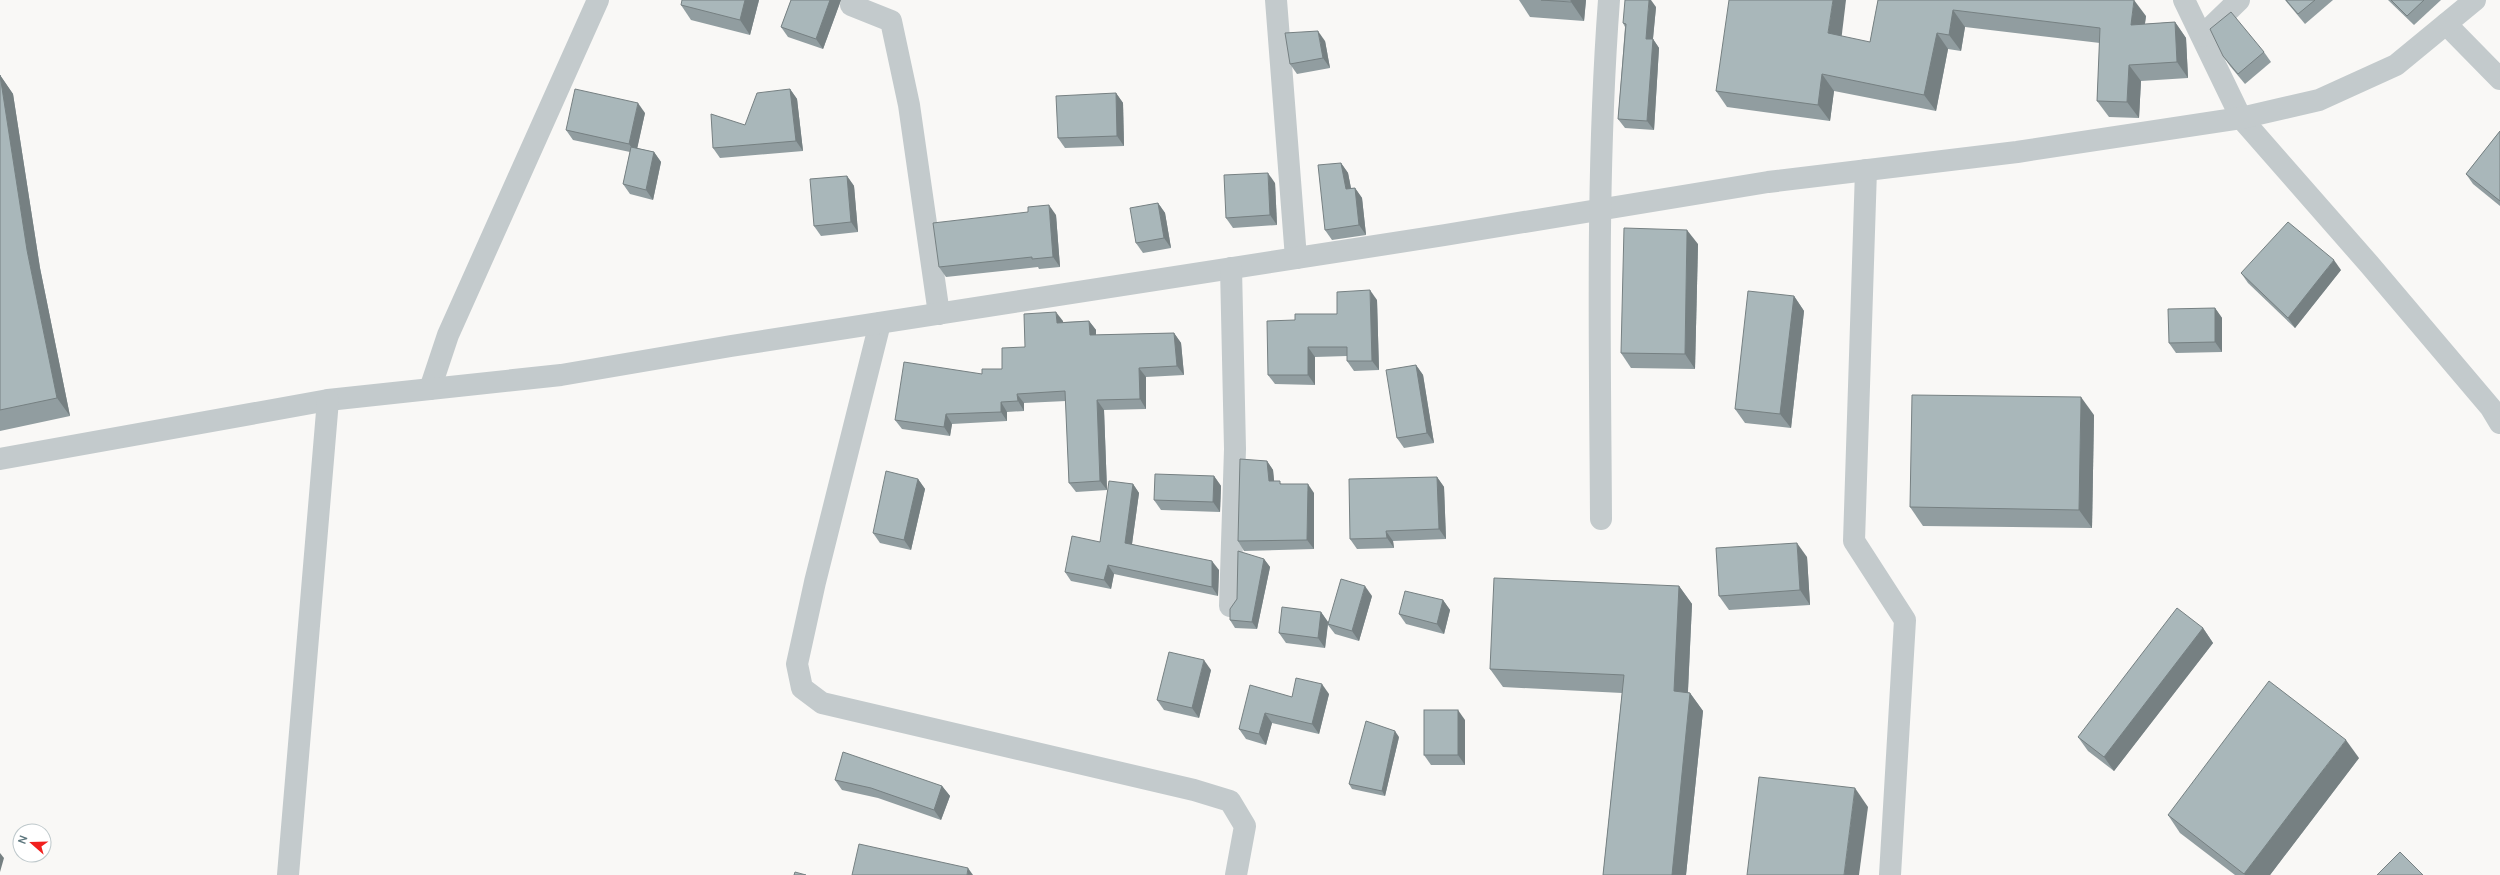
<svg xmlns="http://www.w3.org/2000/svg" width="2500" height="875" font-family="Manrope,sans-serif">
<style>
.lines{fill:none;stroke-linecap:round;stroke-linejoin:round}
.street{stroke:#c3cacc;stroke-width:22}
.wall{fill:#919da0}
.shaded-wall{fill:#768082}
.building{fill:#a9b7ba;stroke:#768082}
</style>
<rect width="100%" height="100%" fill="#f9f8f6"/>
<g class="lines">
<g class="street">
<path d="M 853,0 L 851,5 L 891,21 L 909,105 L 939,314"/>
<path d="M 1276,0 L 1296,258"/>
<path d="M 2184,0 L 2241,118 L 2369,264 L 2491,408 L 2500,423"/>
<path d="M 2446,24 L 2500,79"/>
<path d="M 2202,36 L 2239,0"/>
<path d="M 1866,170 L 1854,541 L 1905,620 L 1890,875"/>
<path d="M 880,323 L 815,582 L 797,664 L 802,688 L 822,703 L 1194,790 L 1230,801 L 1245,826 L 1236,875"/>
<path d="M 430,389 L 448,335 L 598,0"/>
<path d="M 0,459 L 328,400 L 561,375 L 731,346 L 1445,235 L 1768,182 L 2017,152 L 2241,118 L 2319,100 L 2396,65 L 2475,0"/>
<path d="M 1601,519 C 1600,345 1596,173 1609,0"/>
<path d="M 1230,606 L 1235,449 L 1231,268"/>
<path d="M 288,875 L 328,400"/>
</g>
</g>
<g class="wall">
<path d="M 759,0 L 750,35 L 691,20 L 681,5 Z"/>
<path d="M 791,0 L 841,0 L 823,49 L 788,37 L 781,27 Z"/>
<path d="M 1519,0 L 1586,0 L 1584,21 L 1530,17 Z"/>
<path d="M 1878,0 L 2146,16 L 2145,24 L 2175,22 L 2186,38 L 2188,78 L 2141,81 L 2139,118 L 2109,117 L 2097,101 L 2100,43 L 1965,27 L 1961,51 L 1948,49 L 1936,111 L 1834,91 L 1830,121 L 1727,107 L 1716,91 L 1870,42 Z"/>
<path d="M 2285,0 L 2333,0 L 2305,24 Z"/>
<path d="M 2388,0 L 2441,0 L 2414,25 Z"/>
<path d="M 1656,7 L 1653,39 L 1659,48 L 1654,130 L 1625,128 L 1618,119 L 1625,27 L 1623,23 Z"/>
<path d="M 1325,41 L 1330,68 L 1297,74 L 1290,64 Z"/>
<path d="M 2264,52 L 2271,62 L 2245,84 L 2230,66 L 2223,56 Z"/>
<path d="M 0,75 L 13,94 L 40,268 L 70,416 L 0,431 Z"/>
<path d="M 790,89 L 797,99 L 803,151 L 720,158 L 713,148 L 745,125 Z"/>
<path d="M 1116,93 L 1123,103 L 1124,146 L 1065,148 L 1058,138 Z"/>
<path d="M 645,113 L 637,148 L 654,152 L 661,162 L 653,200 L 630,194 L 623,184 L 630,152 L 573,140 L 566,130 Z"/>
<path d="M 2500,131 L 2500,206 L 2473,184 L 2466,174 Z"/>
<path d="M 1341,163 L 1348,173 L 1351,188 L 1355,188 L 1362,198 L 1366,235 L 1332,240 L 1325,230 Z"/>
<path d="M 847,176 L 854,186 L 858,232 L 821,236 L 814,226 Z"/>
<path d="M 1275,183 L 1277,225 L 1233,228 L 1226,218 Z"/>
<path d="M 1158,203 L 1165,213 L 1171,248 L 1143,253 L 1136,243 Z"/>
<path d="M 1056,215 L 1060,267 L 1039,269 L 1038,267 L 946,277 L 939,267 Z"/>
<path d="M 1698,244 L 1695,369 L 1631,368 L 1621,353 Z"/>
<path d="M 2341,270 L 2295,328 L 2248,283 L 2241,273 Z"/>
<path d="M 1794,296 L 1804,311 L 1791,428 L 1745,423 L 1735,409 Z"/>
<path d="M 1377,300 L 1379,370 L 1354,371 L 1347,361 L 1347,356 L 1315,357 L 1315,385 L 1275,384 L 1268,375 L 1295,320 L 1337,314 Z"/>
<path d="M 2215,308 L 2222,318 L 2222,352 L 2176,353 L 2169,343 Z"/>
<path d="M 1063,321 L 1063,322 L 1089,321 L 1096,330 L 1096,335 L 1174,333 L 1181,343 L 1184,375 L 1146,377 L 1146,409 L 1104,410 L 1107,490 L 1076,492 L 1069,483 L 1066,401 L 1024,403 L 1024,411 L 1007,412 L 1007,421 L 952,424 L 950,436 L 902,429 L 895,420 L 982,374 L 1002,369 L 1025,347 Z"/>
<path d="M 1416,365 L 1423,375 L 1434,443 L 1404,448 L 1397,438 Z"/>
<path d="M 2094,415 L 2092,528 L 1923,526 L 1910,507 Z"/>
<path d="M 1267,461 L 1273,470 L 1274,481 L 1282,484 L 1314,493 L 1314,549 L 1244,551 L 1238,541 Z"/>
<path d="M 1214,476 L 1221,486 L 1220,512 L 1161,510 L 1154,500 Z"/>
<path d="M 1437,477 L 1444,487 L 1446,539 L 1393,541 L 1394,548 L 1357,549 L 1350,539 Z"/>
<path d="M 918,479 L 925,489 L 911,550 L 880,543 L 873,533 Z"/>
<path d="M 1133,484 L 1139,493 L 1132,544 L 1219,570 L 1218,596 L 1114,574 L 1111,589 L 1071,581 L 1065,572 L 1100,542 Z"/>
<path d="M 1807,557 L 1810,605 L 1729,610 L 1719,596 Z"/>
<path d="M 1264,559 L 1270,567 L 1257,629 L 1235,628 L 1230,620 Z"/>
<path d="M 1679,586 L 1692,604 L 1688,692 L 1690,693 L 1703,711 L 1686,875 L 1603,875 L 1622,693 L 1503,687 L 1490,669 Z"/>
<path d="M 1372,596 L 1359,641 L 1335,634 L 1328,625 L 1325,648 L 1286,643 L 1279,633 L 1321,612 L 1328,622 Z"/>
<path d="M 1443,600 L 1450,610 L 1444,634 L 1406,624 L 1399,614 Z"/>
<path d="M 2203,628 L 2213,643 L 2114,771 L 2088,751 L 2078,737 Z"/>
<path d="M 1211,670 L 1199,718 L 1164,710 L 1157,700 Z"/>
<path d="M 1329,694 L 1319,734 L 1272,723 L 1266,745 L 1246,739 L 1239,729 L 1292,697 Z"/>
<path d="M 1465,720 L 1465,765 L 1431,765 L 1424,755 Z"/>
<path d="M 1399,737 L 1385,796 L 1352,789 L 1349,784 Z"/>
<path d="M 2359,758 L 2270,875 L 2235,875 L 2180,833 L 2168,815 Z"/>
<path d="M 835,780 L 942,786 L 950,796 L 941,820 L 878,798 L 842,790 Z"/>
</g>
<g class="shaded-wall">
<path d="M 745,0 L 759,0 L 750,35 L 740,20 Z"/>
<path d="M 830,0 L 841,0 L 823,49 L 816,39 Z"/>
<path d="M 1571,0 L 1586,0 L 1584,21 L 1571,2 Z"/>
<path d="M 1649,0 L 1651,0 L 1656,7 L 1652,48 L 1646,39 Z"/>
<path d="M 1833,0 L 1846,0 L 1840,50 L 1828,33 Z"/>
<path d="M 2134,0 L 2146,16 L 2142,41 L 2131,25 Z"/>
<path d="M 1953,10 L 1965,27 L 1961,51 L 1949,35 Z"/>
<path d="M 2175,22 L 2186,38 L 2188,78 L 2177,62 Z"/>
<path d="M 1318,31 L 1325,41 L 1330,68 L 1323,58 Z"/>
<path d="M 1937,33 L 1948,49 L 1936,111 L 1924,95 Z"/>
<path d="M 1653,39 L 1659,48 L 1654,130 L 1647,121 Z"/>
<path d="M 2129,65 L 2141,81 L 2139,118 L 2127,102 Z"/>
<path d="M 1822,74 L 1834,91 L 1830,121 L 1818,105 Z"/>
<path d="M 0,75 L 13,94 L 40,268 L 70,416 L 57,398 L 27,250 Z"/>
<path d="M 790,89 L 797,99 L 803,151 L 796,141 Z"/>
<path d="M 1116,93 L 1123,103 L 1124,146 L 1117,136 Z"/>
<path d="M 638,103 L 645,113 L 636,154 L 629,144 Z"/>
<path d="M 654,152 L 661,162 L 653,200 L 646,190 Z"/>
<path d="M 1341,163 L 1348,173 L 1353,199 L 1346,189 Z"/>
<path d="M 1268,173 L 1275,183 L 1277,225 L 1270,215 Z"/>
<path d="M 847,176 L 854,186 L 858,232 L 851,222 Z"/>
<path d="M 1355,188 L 1362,198 L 1366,235 L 1359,225 Z"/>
<path d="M 1158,203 L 1165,213 L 1171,248 L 1164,238 Z"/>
<path d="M 1049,205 L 1056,215 L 1060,267 L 1053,257 Z"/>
<path d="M 1687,230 L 1698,244 L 1695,369 L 1685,354 Z"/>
<path d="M 2334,260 L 2341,270 L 2295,328 L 2288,318 Z"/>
<path d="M 1370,290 L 1377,300 L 1379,370 L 1372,361 Z"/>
<path d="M 1794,296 L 1804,311 L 1791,428 L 1780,414 Z"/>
<path d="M 2215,308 L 2222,318 L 2222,352 L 2215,342 Z"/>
<path d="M 1056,312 L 1063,321 L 1064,332 L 1057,323 Z"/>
<path d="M 1089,321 L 1096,330 L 1096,345 L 1090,335 Z"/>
<path d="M 1174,333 L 1181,343 L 1184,375 L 1177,366 Z"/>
<path d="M 1308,347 L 1315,357 L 1315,385 L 1308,375 Z"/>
<path d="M 1416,365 L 1423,375 L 1434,443 L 1427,433 Z"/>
<path d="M 1139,368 L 1146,377 L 1146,409 L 1140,399 Z"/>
<path d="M 1017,394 L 1024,403 L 1024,411 L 1018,401 Z"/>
<path d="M 2081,397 L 2094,415 L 2092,528 L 2079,510 Z"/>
<path d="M 1097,400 L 1104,410 L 1107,490 L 1100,481 Z"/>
<path d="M 1001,402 L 1007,412 L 1007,421 L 1001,412 Z"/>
<path d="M 946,414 L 952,424 L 950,436 L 944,427 Z"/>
<path d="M 1267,461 L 1273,470 L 1275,490 L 1269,481 Z"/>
<path d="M 1214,476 L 1221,486 L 1220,512 L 1213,502 Z"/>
<path d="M 1437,477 L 1444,487 L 1446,539 L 1439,529 Z"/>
<path d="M 918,479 L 925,489 L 911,550 L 904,540 Z"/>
<path d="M 1133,484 L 1139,493 L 1131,551 L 1125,543 Z"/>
<path d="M 1308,484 L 1314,493 L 1314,549 L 1307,540 Z"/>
<path d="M 1386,531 L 1393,541 L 1394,548 L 1387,538 Z"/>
<path d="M 1797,543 L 1807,557 L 1810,605 L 1800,590 Z"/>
<path d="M 1264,559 L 1270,567 L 1257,629 L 1252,622 Z"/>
<path d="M 1212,561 L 1219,570 L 1218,596 L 1212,587 Z"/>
<path d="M 1108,565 L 1114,574 L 1111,589 L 1104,580 Z"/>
<path d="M 1365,586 L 1372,596 L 1359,641 L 1352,631 Z"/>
<path d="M 1679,586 L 1692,604 L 1687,709 L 1674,691 Z"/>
<path d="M 1443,600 L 1450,610 L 1444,634 L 1437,624 Z"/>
<path d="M 1321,612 L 1328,622 L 1325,648 L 1318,638 Z"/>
<path d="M 2203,628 L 2213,643 L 2114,771 L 2104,757 Z"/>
<path d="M 1204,660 L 1211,670 L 1199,718 L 1192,708 Z"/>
<path d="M 1322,684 L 1329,694 L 1319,734 L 1312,724 Z"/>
<path d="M 1690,693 L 1703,711 L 1686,875 L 1672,875 Z"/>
<path d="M 1458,710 L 1465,720 L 1465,765 L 1458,755 Z"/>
<path d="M 1265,713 L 1272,723 L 1266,745 L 1259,734 Z"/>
<path d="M 1395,731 L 1399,737 L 1385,796 L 1382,791 Z"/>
<path d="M 2346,740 L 2359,758 L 2270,875 L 2245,875 L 2244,874 Z"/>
<path d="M 942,786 L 950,796 L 941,820 L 934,810 Z"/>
<path d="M 1855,788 L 1868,807 L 1859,875 L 1844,875 Z"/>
<path d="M 0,853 L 4,858 L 0,872 Z"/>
<path d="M 968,868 L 973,875 L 967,875 Z"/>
</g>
<g class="building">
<path d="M 682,0 L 745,0 L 740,20 L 681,5 Z"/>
<path d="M 791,0 L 830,0 L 816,39 L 781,27 Z"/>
<path d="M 1541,0 L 1571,0 L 1571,2 Z"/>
<path d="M 1625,0 L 1649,0 L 1646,39 L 1653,39 L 1647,121 L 1618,119 L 1626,24 L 1623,23 Z"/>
<path d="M 1729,0 L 1833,0 L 1828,33 L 1870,42 L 1878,0 L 2134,0 L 2131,25 L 2175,22 L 2177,62 L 2129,65 L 2127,102 L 2097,101 L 2100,28 L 1953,10 L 1949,35 L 1937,33 L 1924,95 L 1822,74 L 1818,105 L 1716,91 Z"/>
<path d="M 2286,0 L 2315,0 L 2298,14 Z"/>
<path d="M 2391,0 L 2424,0 L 2407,16 Z"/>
<path d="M 2231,12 L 2264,52 L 2238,74 L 2223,56 L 2210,29 Z"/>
<path d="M 1318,31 L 1323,58 L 1290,64 L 1285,33 Z"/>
<path d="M 0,75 L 27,250 L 57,398 L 0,410 Z"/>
<path d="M 575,89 L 638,103 L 629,144 L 566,130 Z"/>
<path d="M 790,89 L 796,141 L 713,148 L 711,114 L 745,125 L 757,93 Z"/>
<path d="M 1116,93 L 1117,136 L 1058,138 L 1056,96 Z"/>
<path d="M 2500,131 L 2500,201 L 2466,174 Z"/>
<path d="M 631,147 L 654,152 L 646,190 L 623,184 Z"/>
<path d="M 1341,163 L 1346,189 L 1355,188 L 1359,225 L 1325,230 L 1318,165 Z"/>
<path d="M 1268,173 L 1270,215 L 1226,218 L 1224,175 Z"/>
<path d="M 847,176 L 851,222 L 814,226 L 810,179 Z"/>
<path d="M 1158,203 L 1164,238 L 1136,243 L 1130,208 Z"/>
<path d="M 1049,205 L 1053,257 L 1032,259 L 1032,257 L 939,267 L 933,223 L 1028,212 L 1028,207 Z"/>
<path d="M 2288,222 L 2334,260 L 2288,318 L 2241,273 Z"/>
<path d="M 1624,228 L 1687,230 L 1685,354 L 1621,353 Z"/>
<path d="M 1370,290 L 1372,361 L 1347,361 L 1347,347 L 1308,347 L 1308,375 L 1268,375 L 1267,321 L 1295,320 L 1295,314 L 1337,314 L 1337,292 Z"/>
<path d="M 1748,291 L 1794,296 L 1780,414 L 1735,409 Z"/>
<path d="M 2215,308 L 2215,342 L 2169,343 L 2168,309 Z"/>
<path d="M 1056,312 L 1057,323 L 1089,321 L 1090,335 L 1174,333 L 1177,366 L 1139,368 L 1140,399 L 1097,400 L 1100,481 L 1069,483 L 1065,391 L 1017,394 L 1018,401 L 1001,402 L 1001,412 L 946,414 L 944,427 L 895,420 L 904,362 L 982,374 L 982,369 L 1002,369 L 1002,348 L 1025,347 L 1024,314 Z"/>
<path d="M 1416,365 L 1427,433 L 1397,438 L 1386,370 Z"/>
<path d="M 1912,395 L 2081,397 L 2079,510 L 1910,507 Z"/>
<path d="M 1240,459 L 1267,461 L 1269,481 L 1280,481 L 1280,484 L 1308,484 L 1307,540 L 1238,541 Z"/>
<path d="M 886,471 L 918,479 L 904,540 L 873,533 Z"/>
<path d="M 1155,474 L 1214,476 L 1213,502 L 1154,500 Z"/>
<path d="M 1437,477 L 1439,529 L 1386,531 L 1387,538 L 1350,539 L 1349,479 Z"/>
<path d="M 1109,481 L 1133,484 L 1125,543 L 1212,561 L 1212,587 L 1108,565 L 1104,580 L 1065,572 L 1072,536 L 1100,542 Z"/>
<path d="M 1797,543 L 1800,590 L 1719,596 L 1716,548 Z"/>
<path d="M 1238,551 L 1264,559 L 1252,622 L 1230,620 L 1230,609 L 1237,599 Z"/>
<path d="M 1494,578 L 1679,586 L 1674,691 L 1690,693 L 1672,875 L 1603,875 L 1624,675 L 1490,669 Z"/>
<path d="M 1341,579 L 1365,586 L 1352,631 L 1328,624 Z"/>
<path d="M 1405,591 L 1443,600 L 1437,624 L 1399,614 Z"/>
<path d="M 1282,607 L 1321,612 L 1318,638 L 1279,633 Z"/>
<path d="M 2177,608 L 2203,628 L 2104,757 L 2078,737 Z"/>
<path d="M 1169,652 L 1204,660 L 1192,708 L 1157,700 Z"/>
<path d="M 1296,678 L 1322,684 L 1312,724 L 1265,713 L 1259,734 L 1239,729 L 1250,685 L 1292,697 Z"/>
<path d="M 2269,681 L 2346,740 L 2244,874 L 2168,815 Z"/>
<rect x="1424" y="710" width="34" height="45"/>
<path d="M 1366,721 L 1395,731 L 1382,791 L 1349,784 Z"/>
<path d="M 843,752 L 942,786 L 934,810 L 871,788 L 835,780 Z"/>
<path d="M 1759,777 L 1855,788 L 1844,875 L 1747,875 Z"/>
<path d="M 859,844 L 968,868 L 967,875 L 852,875 Z"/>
<path d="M 2400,852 L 2423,875 L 2377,875 Z"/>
<path d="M 795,872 L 806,875 L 794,875 Z"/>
</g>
<g transform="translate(32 843) rotate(290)"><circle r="19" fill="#ffffff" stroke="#bec8cb"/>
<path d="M0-3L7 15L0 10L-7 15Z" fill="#f1201e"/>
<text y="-6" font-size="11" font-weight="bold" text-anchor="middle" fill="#5d767d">N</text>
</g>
</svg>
